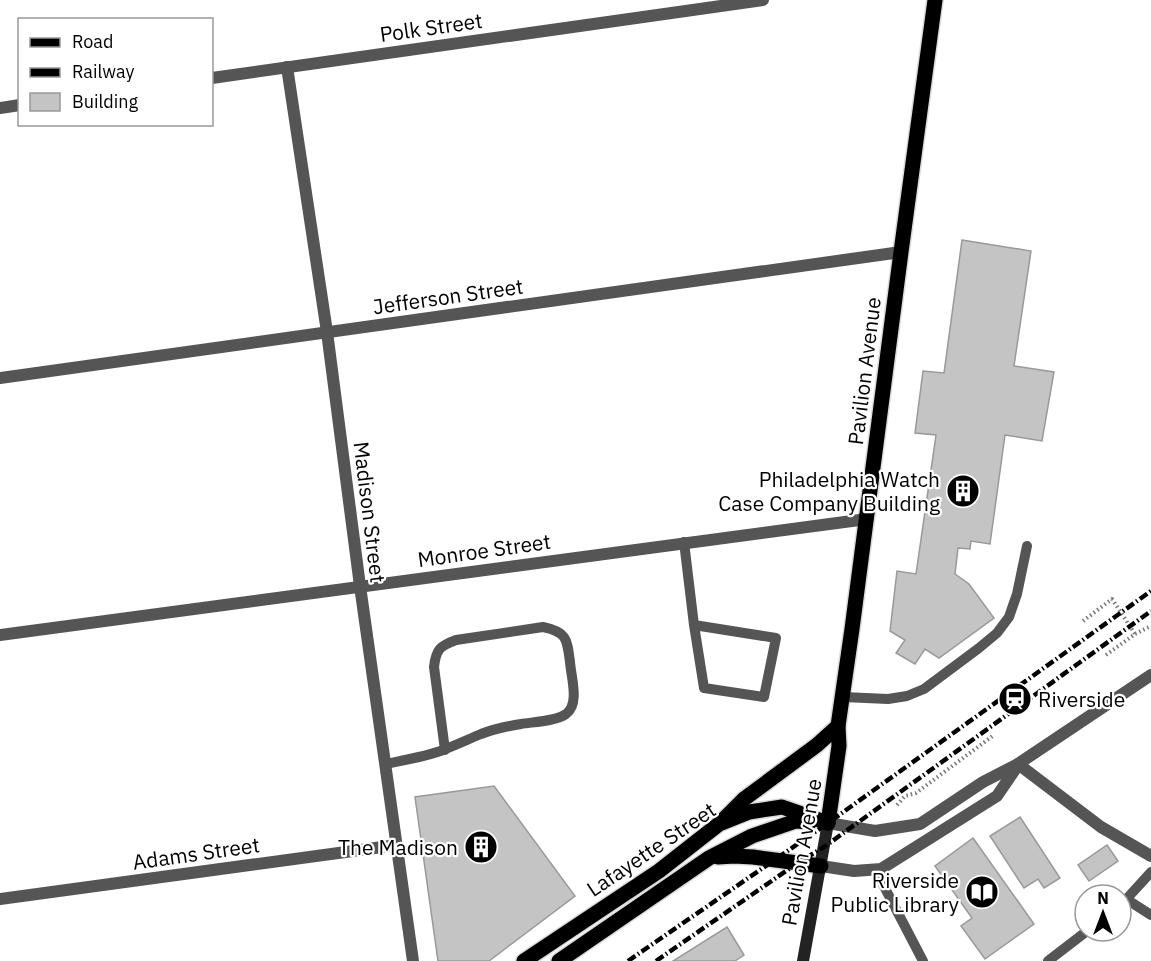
<svg xmlns="http://www.w3.org/2000/svg" width="1151" height="961" font-family="'IBM Plex Sans',sans-serif">
<style>
.building{fill:#c4c4c4;stroke:#999;stroke-width:1.5}
.lines{fill:none;stroke-linecap:round;stroke-linejoin:round}
.primary-casing{stroke:#dbdbdb;stroke-width:18}
.path{stroke:#777;stroke-width:4;stroke-dasharray:1.5 3;stroke-linecap:butt}
.lane{stroke:#555;stroke-width:10}
.street{stroke:#555;stroke-width:12}
.secondary{stroke:#222;stroke-width:12}
.primary{stroke:#000;stroke-width:15}
.rail{stroke:#000;stroke-width:4.5;stroke-dasharray:9 3 1.5 3;stroke-linecap:butt}
.labels{text-anchor:middle;dominant-baseline:central;stroke-width:4.5;stroke-linejoin:round;paint-order:stroke}
.street-label{font-size:21px;fill:#000;stroke:#fff}
.poi-label{font-size:21px;fill:#000;stroke:#fff;text-anchor:end}
</style>
<rect width="100%" height="100%" fill="#fff"/>
<g class="building">
<path d="M 962,240 L 1031,251 L 1014,366 L 1054,372 L 1042,441 L 1005,435 L 990,544 L 971,541 L 970,549 L 958,548 L 955,574 L 969,584 L 994,618 L 939,658 L 925,649 L 915,664 L 896,653 L 905,640 L 890,631 L 897,571 L 916,574 L 936,435 L 915,433 L 923,371 L 944,373 Z"/>
<path d="M 494,786 L 575,896 L 489,961 L 438,961 L 415,797 Z"/>
<path d="M 1020,817 L 1060,878 L 1044,888 L 1038,879 L 1024,888 L 990,836 Z"/>
<path d="M 973,838 L 1034,924 L 985,959 L 961,926 L 972,918 L 935,866 Z"/>
<path d="M 1107,845 L 1118,861 L 1089,881 L 1078,865 Z"/>
<path d="M 727,927 L 744,955 L 735,961 L 673,961 Z"/>
</g>
<g class="lines">
<defs>
<g id="primary">
<path d="M 724,819 L 744,799 L 817,745 L 838,726"/>
<path d="M 828,823 L 839,746 L 838,726 L 852,629 L 901,252 L 935,0"/>
<path d="M 718,857 L 734,856 L 753,857 L 821,866"/>
<path d="M 524,961 L 659,871 L 719,824 L 749,812 L 782,807 L 828,823"/>
<path d="M 559,961 L 709,858 L 752,836 L 793,822 L 796,821 L 810,822"/>
</g>
</defs>
<use href="#primary" class="primary-casing"/>
<g class="path">
<path d="M 1083,621 L 1112,599 L 1135,634"/>
<path d="M 1106,655 L 1135,634 L 1151,626"/>
<path d="M 897,805 L 905,796 L 916,793 L 994,735"/>
</g>
<g class="lane">
<path d="M 684,542 L 694,625 L 776,638 L 764,697 L 704,688 L 694,625"/>
<path d="M 843,697 L 888,699 L 907,696 L 924,689 L 979,648 L 997,633 L 1009,617 L 1017,594 L 1027,546"/>
<path d="M 385,764 C 405,760 425,757 443,750 C 456,745 469,739 481,734 C 494,729 508,726 521,724 C 533,722 557,721 566,714 C 580,704 571,677 570,662 C 567,639 567,632 543,627 L 456,640 C 440,646 436,649 434,667 L 445,750"/>
<path d="M 875,869 L 923,961"/>
<path d="M 1126,899 L 1151,915"/>
<path d="M 1121,905 L 1151,872"/>
<path d="M 1048,961 L 1087,931"/>
</g>
<g class="street">
<path d="M 287,67 L 327,332 L 360,586 L 413,961"/>
<path d="M 212,78 L 763,0"/>
<path d="M 0,108 L 20,105"/>
<path d="M 0,378 L 901,252"/>
<path d="M 0,635 L 867,519"/>
<path d="M 1018,764 L 1101,827 L 1151,856"/>
<path d="M 828,823 L 875,831 L 920,824 L 983,782 L 1018,764 L 1151,675"/>
<path d="M 821,866 L 854,871 L 881,869 L 997,796 L 1018,765"/>
<path d="M 0,899 L 397,845"/>
</g>
<path class="secondary" d="M 803,961 L 828,823"/>
<use href="#primary" class="primary"/>
<g class="rail">
<path d="M 628,961 L 828,823 L 1151,591"/>
<path d="M 656,961 L 799,862 L 824,847 L 1151,611"/>
</g>
</g>
<defs>
<symbol id="building-disc" viewBox="-11 -11 22 22"><circle r="9.5" fill="#000" stroke="#fff"/><path d="M-4-6H4V6H1V3H-1V6H-4ZM-2.5-4.3h1.7v1.8h-1.7ZM.8-4.3h1.7v1.8H.8ZM-2.5-1h1.7V.8h-1.7ZM.8-1h1.7V.8H.8Z" fill="#fff"/></symbol>
<symbol id="station-disc" viewBox="-11 -11 22 22"><circle r="9.5" fill="#000" stroke="#fff"/><path d="M-3-6H3Q5-6 5-4V2Q5 4 3 4L4.5 6H3L1.5 4h-3L-3 6H-4.5L-3 4Q-5 4-5 2V-4Q-5-6-3-6ZM-3.5-4v3h7v-3ZM-3.5 1v1.5H-2V1ZM2 1v1.5H3.5V1Z" fill="#fff"/></symbol>
<symbol id="library-disc" viewBox="-11 -11 22 22"><circle r="9.5" fill="#000" stroke="#fff"/><path d="M-6-4Q-3-5.5-.7-3.5V5Q-3 3-6 4ZM6-4Q3-5.5 .7-3.5V5Q3 3 6 4Z" fill="#fff"/></symbol>
</defs>
<g fill-rule="evenodd">
<use href="#building-disc" x="944" y="472" width="38" height="38"/>
<use href="#station-disc" x="996" y="680" width="38" height="38"/>
<use href="#building-disc" x="462" y="828" width="38" height="38"/>
<use href="#library-disc" x="963" y="873" width="38" height="38"/>
</g>
<g class="labels">
<g class="street-label">
<text transform="translate(431 27) rotate(-8)">Polk Street</text>
<text transform="translate(448 296) rotate(-8)">Jefferson Street</text>
<text transform="translate(864 371) rotate(-83)">Pavilion Avenue</text>
<text transform="translate(370 512) rotate(83)">Madison Street</text>
<text transform="translate(484 550) rotate(-8)">Monroe Street</text>
<text transform="translate(651 849) rotate(-34)">Lafayette Street</text>
<text transform="translate(801 852) rotate(-80)">Pavilion Avenue</text>
<text transform="translate(196 853) rotate(-8)">Adams Street</text>
</g>
<g class="poi-label">
<text x="940" y="479">Philadelphia Watch<tspan x="940" dy="24">Case Company Building</tspan></text>
<text x="1038" y="699" text-anchor="start">Riverside</text>
<text x="458" y="847">The Madison</text>
<text x="959" y="880">Riverside<tspan x="959" dy="24">Public Library</tspan></text>
</g>
</g>
<rect x="18" y="18" width="195" height="108" fill="#ffffff" stroke="#999999" stroke-width="1.5"/>
<rect x="30" y="38" width="30" height="9" fill="#000000" stroke="#999999" stroke-width="1.5"/>
<text x="72" y="48" font-size="18" fill="#000000">Road</text>
<rect x="30" y="68" width="30" height="9" fill="#000000" stroke="#999999" stroke-width="1.5"/>
<text x="72" y="78" font-size="18" fill="#000000">Railway</text>
<rect x="30" y="93" width="30" height="18" fill="#c4c4c4" stroke="#999999" stroke-width="1.5"/>
<text x="72" y="108" font-size="18" fill="#000000">Building</text>
<g transform="translate(1103 913)"><circle r="28" fill="#ffffff" stroke="#999999" stroke-width="1.5"/>
<path d="M0-4.5L10 22L0 15L-10 22Z" fill="#000000"/>
<text y="-9" font-size="16" font-weight="bold" text-anchor="middle" fill="#000000">N</text>
</g>
</svg>
